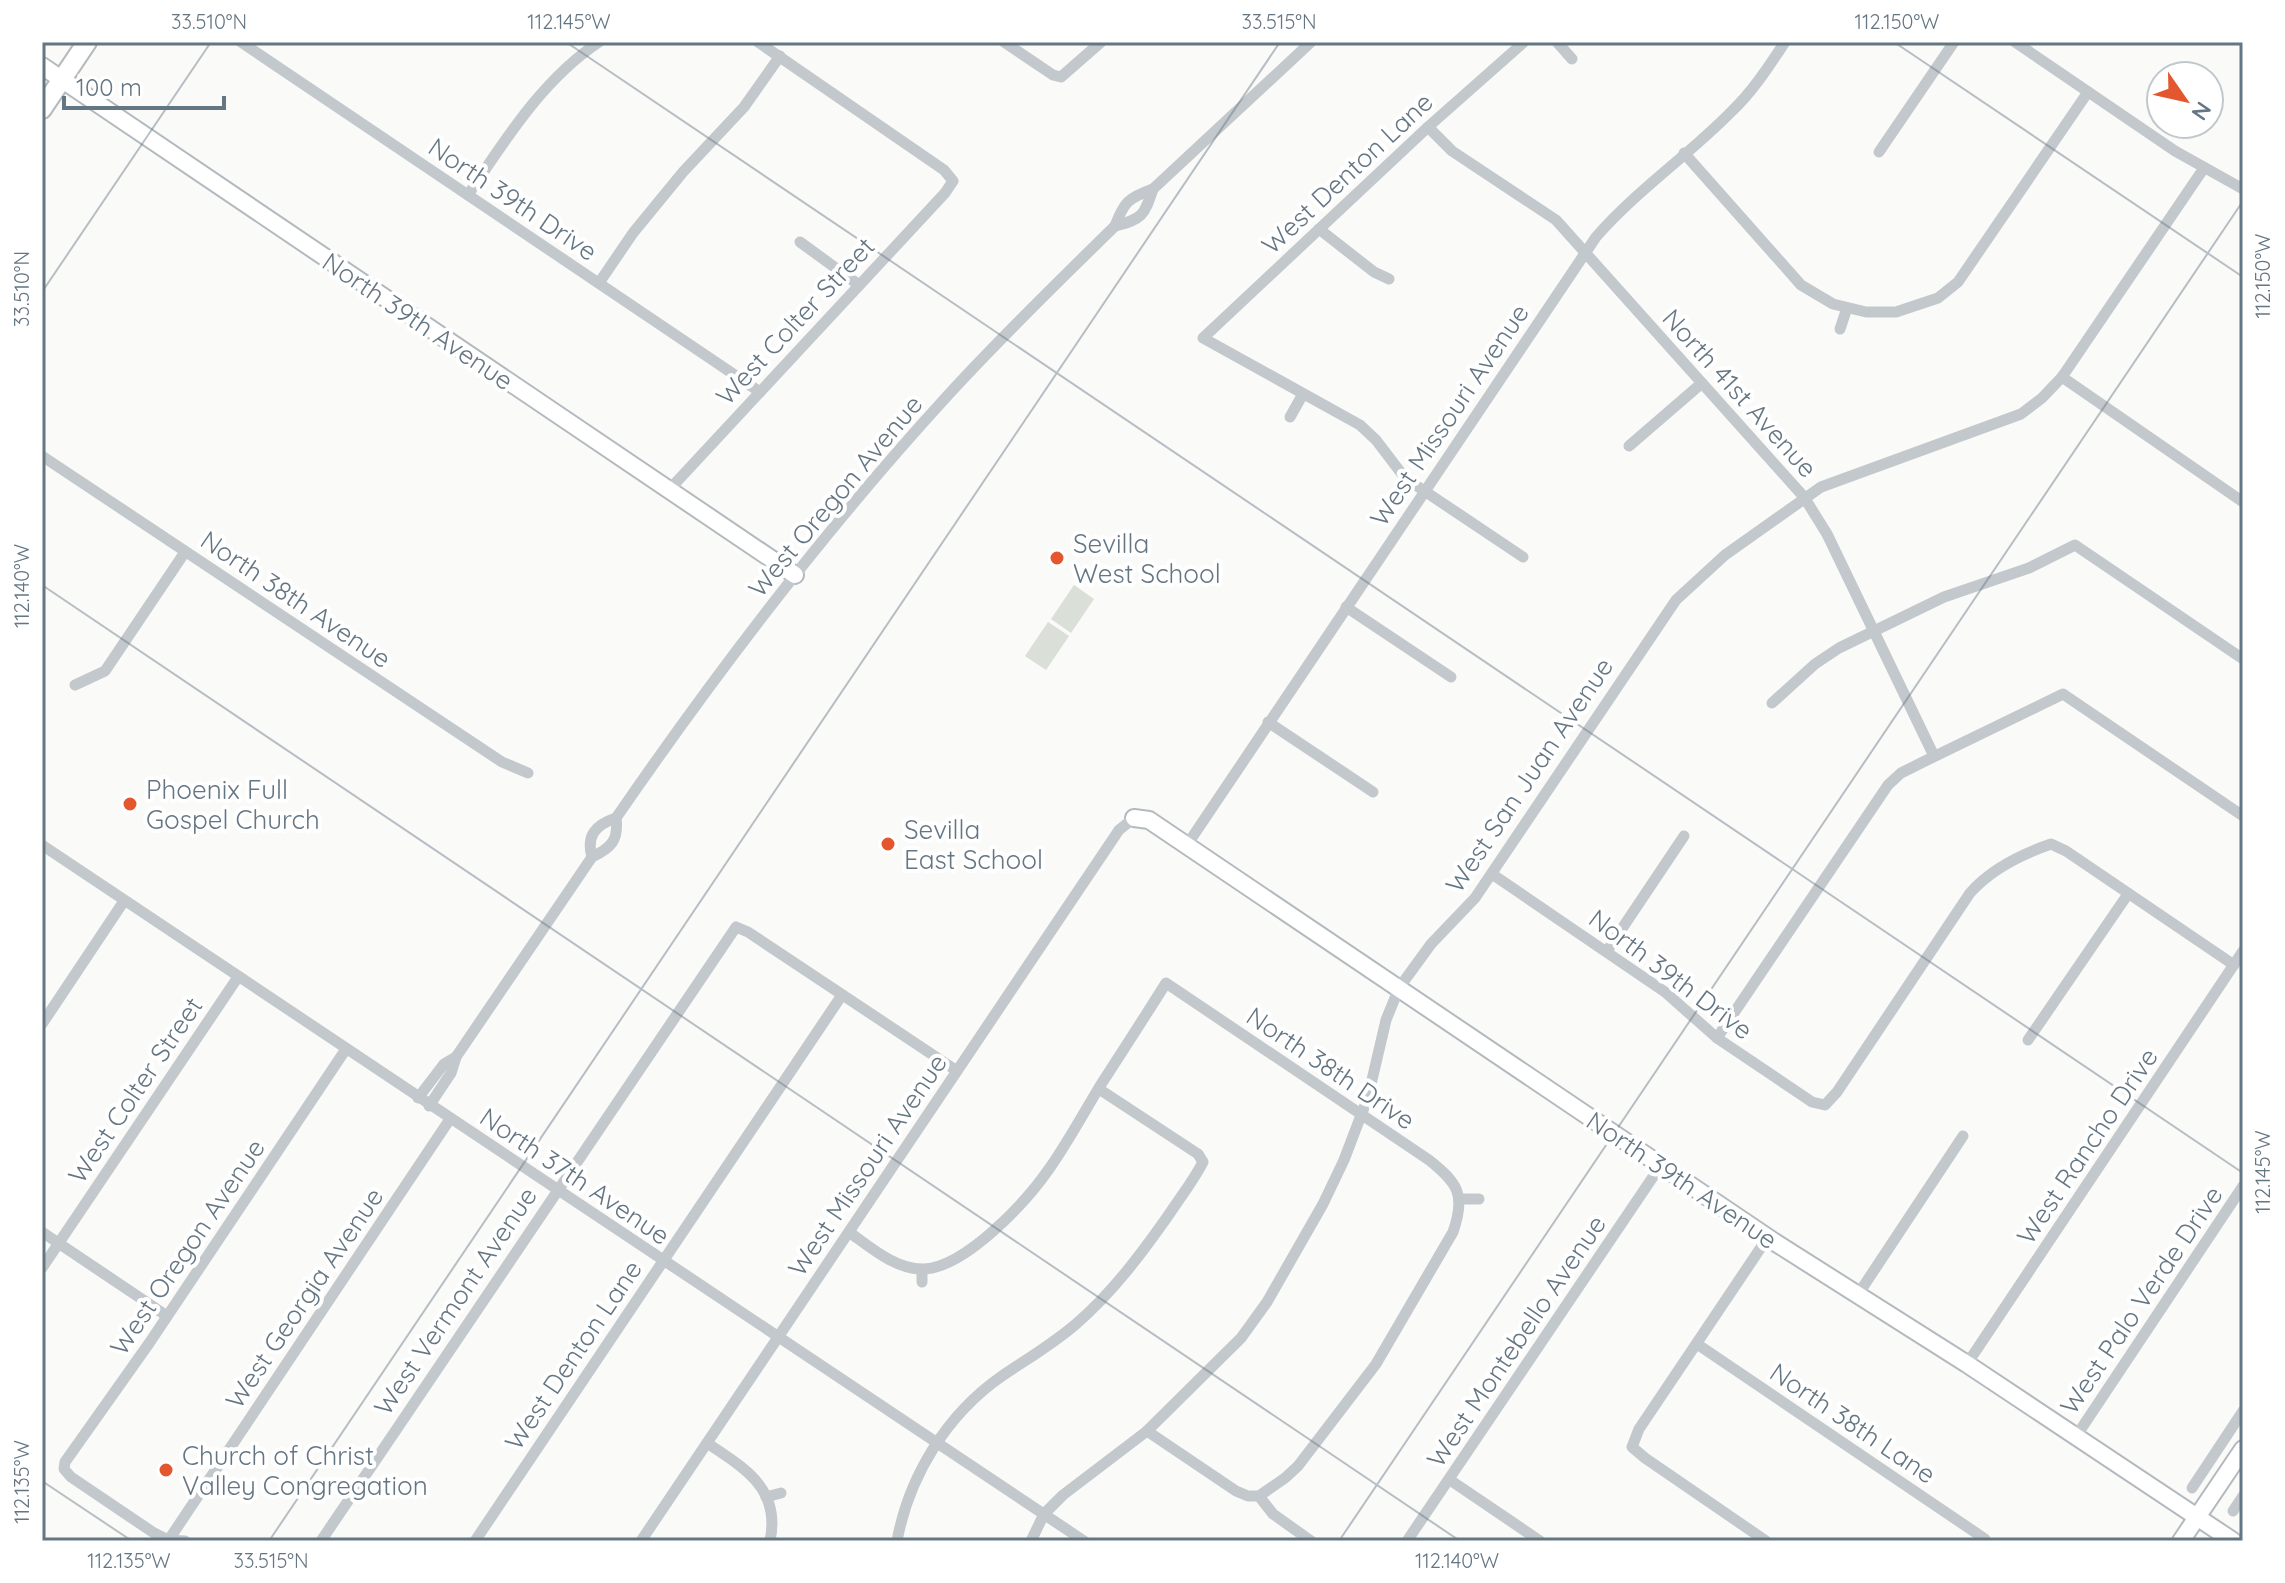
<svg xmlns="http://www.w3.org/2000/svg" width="2285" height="1583" font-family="Quicksand,sans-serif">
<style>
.garden{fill:#dadfd7}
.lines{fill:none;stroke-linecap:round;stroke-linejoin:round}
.secondary-casing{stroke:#b3babf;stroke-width:20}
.primary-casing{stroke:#b5babe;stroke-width:22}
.street{stroke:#c3c8cc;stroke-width:11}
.secondary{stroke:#fff;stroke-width:16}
.primary{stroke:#fff;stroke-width:18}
.ticks{fill:none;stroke:#657683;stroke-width:2;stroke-opacity:0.45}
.poi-dot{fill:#e4572e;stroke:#fff;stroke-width:3}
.labels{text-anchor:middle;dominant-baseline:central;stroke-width:8;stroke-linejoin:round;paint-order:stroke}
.street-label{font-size:26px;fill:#657683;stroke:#fff}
.poi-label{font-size:26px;fill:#657683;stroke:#fff;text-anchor:start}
.neatline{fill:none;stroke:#657683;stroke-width:3}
.ticks-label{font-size:20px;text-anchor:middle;fill:#657683}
</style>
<rect width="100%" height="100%" fill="#fafaf8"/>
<g class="garden">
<path d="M 1074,585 L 1094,599 L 1071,633 L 1051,619 Z"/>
<path d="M 1048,622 L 1069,636 L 1046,670 L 1025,656 Z"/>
</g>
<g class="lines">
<defs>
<g id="secondary">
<path d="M 42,66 L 795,575"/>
<path d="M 1134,818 L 1149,820 L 1776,1243 L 1967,1364 L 2233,1541"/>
<path d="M 2181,1541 L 2243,1449"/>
</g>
<path id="primary" d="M 42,109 L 87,42"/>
</defs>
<use href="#secondary" class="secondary-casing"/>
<use href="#primary" class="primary-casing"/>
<g class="street">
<path d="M 241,42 L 760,392"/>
<path d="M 1004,42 L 1053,75 L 1061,77 L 1101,42"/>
<path d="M 1557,42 L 1572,59"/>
<path d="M 2015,42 L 2175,151 L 2243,189"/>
<path d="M 1428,127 L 1452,151 L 1556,220 L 1804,497 L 1827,534 L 1934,756"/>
<path d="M 1879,152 L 1954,42"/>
<path d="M 1684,153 L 1801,285 L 1833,304 L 1866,312 L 1896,312 L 1938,298 L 1958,282 L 2088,92"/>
<path d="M 468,195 C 505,140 543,79 599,42"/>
<path d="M 1115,226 C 1142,219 1144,216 1153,189"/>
<path d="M 1319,229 L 1374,272 L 1389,279"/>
<path d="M 800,242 L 859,285"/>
<path d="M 599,283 L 633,233 L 683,172 L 744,107 L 780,56"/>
<path d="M 1840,329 L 1847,308"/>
<path d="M 2062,377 L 2243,502"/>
<path d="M 1290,417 L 1303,394"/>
<path d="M 1629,446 L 1702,383"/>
<path d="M 42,456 L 502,762 L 528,773"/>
<path d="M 669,490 L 945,193 L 953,181 L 944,170 L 758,42"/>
<path d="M 1523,557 L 1405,478 L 1376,440 L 1360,425 L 1203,338 L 1428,127 L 1524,42"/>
<path d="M 1346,607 L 1451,677"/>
<path d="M 75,685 L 105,671 L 185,552"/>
<path d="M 1772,703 L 1815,664 L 1839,648 L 1944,597 L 2029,568 L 2075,545 L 2243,659"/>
<path d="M 1268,722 L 1373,792"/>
<path d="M 42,845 L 1084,1541"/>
<path d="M 1187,845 L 1596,237 C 1637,190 1689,155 1732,111 C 1753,91 1769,66 1785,42"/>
<path d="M 592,857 C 586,836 595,825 616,818 C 718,670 827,527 949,394 C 1002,336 1059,281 1115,226 C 1124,202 1128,198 1153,189 L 1311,42"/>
<path d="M 1492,874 L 1665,992 L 1717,1038 L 1812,1102 L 1825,1105 L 1837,1092 L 1970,893 C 1991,869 2022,854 2051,844 L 2066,851 L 2234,965"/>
<path d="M 1607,951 L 1684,836"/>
<path d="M 42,1024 L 124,901"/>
<path d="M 1717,1038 L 1888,785 L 1901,773 L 1921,763 L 2063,694 L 2243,816"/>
<path d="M 2028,1040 L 2128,894"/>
<path d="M 418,1098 L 444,1064 L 456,1057"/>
<path d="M 429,1106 L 451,1073 L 456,1057 L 592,857 C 611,848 619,840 616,818"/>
<path d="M 1459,1199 L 1479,1199"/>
<path d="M 42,1232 L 167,1316"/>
<path d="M 849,1232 C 870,1247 896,1270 924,1269 C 966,1267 1026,1202 1049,1169 C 1068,1142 1083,1114 1100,1086 C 1122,1052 1144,1018 1166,983 L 1429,1160 C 1458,1183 1466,1195 1453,1232 L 1376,1364 L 1298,1466 L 1285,1478 L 1259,1496"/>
<path d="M 42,1268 L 238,977"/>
<path d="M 922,1270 L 922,1282"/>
<path d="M 1857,1296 L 1963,1136"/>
<path d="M 1697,1344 L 1985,1539 L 1985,1541"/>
<path d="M 1967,1364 L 2243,951"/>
<path d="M 1147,1431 L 1236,1491 L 1248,1496 L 1259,1496 L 1273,1514 L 1311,1541"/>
<path d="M 2075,1438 L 2243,1186"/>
<path d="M 707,1443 C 744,1468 781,1488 770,1541"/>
<path d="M 1450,1480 L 1540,1541"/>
<path d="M 2192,1488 L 2243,1411"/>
<path d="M 766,1497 L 781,1493"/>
<path d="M 2233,1511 L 2243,1496"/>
<path d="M 168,1541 L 450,1119"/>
<path d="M 185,1541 L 168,1540 L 154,1533 L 71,1477 L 64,1469 L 65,1462 L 150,1342 L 346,1049"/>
<path d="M 321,1541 L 736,927 L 748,932 L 957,1071"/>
<path d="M 475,1541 L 842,995"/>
<path d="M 641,1541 L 1119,830 L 1134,818"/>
<path d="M 897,1541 C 909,1476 947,1414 1002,1376 C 1027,1359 1053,1344 1076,1324 C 1113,1292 1142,1253 1170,1213 C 1181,1196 1194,1180 1203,1162 L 1198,1154 L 1099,1089"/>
<path d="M 1031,1541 L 1044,1514 L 1063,1495 L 1147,1431 L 1241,1338 L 1267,1302 L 1323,1204 L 1344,1160 L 1368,1097 L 1386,1020 L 1399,988 L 1431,944 L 1475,898 L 1676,600 L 1725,555 L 1821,487 L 2021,414 L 2042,398 L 2062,377 L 2204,168"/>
<path d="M 1407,1541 L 1661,1165"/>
<path d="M 1766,1541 L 1645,1458 L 1632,1447 L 1639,1429 L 1768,1237"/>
</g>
<use href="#secondary" class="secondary"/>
<use href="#primary" class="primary"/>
</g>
<path class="ticks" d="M 566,42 L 2243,1173M 1894,42 L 2243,277M 42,292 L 211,42M 42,585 L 1460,1541M 42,1481 L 132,1541M 269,1541 L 1280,42M 1339,1541 L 2243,201"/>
<g class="poi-dot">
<circle cx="1057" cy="558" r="8"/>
<circle cx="130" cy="804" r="8"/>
<circle cx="888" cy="844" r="8"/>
<circle cx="166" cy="1470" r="8"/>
</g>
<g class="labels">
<g class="street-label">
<text transform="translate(1347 173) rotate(-43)">West Denton Lane</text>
<text transform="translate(513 199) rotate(34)">North 39th Drive</text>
<text transform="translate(418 321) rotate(34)">North 39th Avenue</text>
<text transform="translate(795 321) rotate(-47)">West Colter Street</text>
<text transform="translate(1740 393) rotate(48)">North 41st Avenue</text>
<text transform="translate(1449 415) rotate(-56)">West Missouri Avenue</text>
<text transform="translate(835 496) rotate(-50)">West Oregon Avenue</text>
<text transform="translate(296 599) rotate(34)">North 38th Avenue</text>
<text transform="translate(1529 775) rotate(-56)">West San Juan Avenue</text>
<text transform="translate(1671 974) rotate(37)">North 39th Drive</text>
<text transform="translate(1331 1068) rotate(34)">North 38th Drive</text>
<text transform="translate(135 1090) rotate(-56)">West Colter Street</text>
<text transform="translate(2087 1146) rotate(-56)">West Rancho Drive</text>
<text transform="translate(867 1165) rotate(-56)">West Missouri Avenue</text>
<text transform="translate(575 1176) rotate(34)">North 37th Avenue</text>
<text transform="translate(1682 1180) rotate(34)">North 39th Avenue</text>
<text transform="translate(187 1247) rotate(-56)">West Oregon Avenue</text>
<text transform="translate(304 1298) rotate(-56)">West Georgia Avenue</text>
<text transform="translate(2141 1300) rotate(-56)">West Palo Verde Drive</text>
<text transform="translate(455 1301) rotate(-56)">West Vermont Avenue</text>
<text transform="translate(1516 1341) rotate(-56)">West Montebello Avenue</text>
<text transform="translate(573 1355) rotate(-56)">West Denton Lane</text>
<text transform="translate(1853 1423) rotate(34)">North 38th Lane</text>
</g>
<g class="poi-label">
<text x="1073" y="543">Sevilla<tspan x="1073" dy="30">West School</tspan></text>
<text x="146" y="789">Phoenix Full<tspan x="146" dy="30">Gospel Church</tspan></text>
<text x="904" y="829">Sevilla<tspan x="904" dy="30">East School</tspan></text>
<text x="182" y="1455">Church of Christ<tspan x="182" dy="30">Valley Congregation</tspan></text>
</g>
</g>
<rect width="2285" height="1583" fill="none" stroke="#ffffff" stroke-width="88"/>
<g transform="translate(2185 100) rotate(124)"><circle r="38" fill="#ffffff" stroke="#c1c8cd" stroke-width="2"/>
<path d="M0-6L14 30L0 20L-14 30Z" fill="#e4572e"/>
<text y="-12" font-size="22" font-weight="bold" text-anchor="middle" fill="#657683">N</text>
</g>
<path d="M64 96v12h160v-12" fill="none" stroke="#657683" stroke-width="4"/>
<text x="76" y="96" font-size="24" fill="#657683" stroke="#ffffff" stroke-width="6" paint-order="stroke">100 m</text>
<rect x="44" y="44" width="2197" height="1495" class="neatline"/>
<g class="ticks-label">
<text x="209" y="29">33.510°N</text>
<text x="569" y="29">112.145°W</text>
<text x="1279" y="29">33.515°N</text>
<text x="1897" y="29">112.150°W</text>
<text transform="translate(2263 276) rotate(-90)" y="7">112.150°W</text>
<text transform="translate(22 289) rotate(-90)" y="7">33.510°N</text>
<text transform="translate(22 586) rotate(-90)" y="7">112.140°W</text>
<text transform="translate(2263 1172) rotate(-90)" y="7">112.145°W</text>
<text transform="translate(22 1482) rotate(-90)" y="7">112.135°W</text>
<text x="129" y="1568">112.135°W</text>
<text x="271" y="1568">33.515°N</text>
<text x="1457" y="1568">112.140°W</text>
</g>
</svg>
